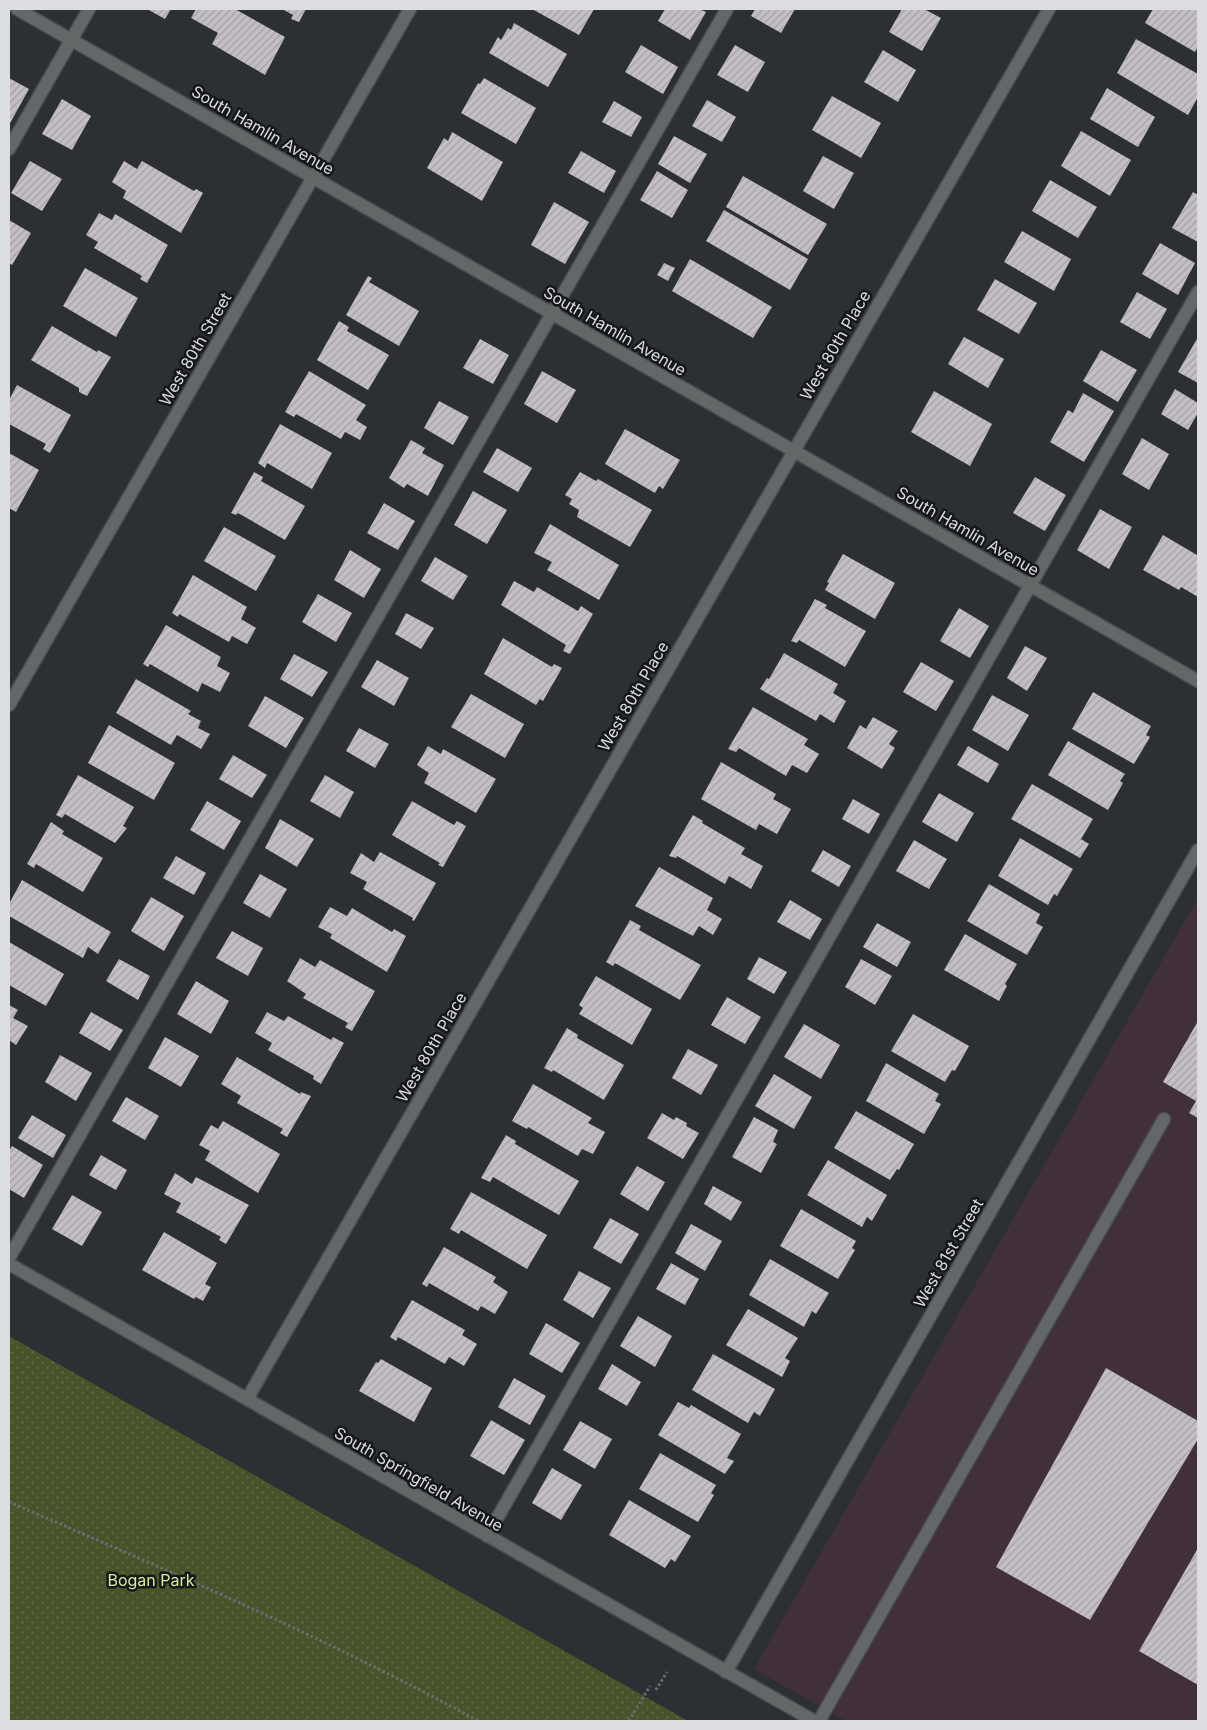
<svg xmlns="http://www.w3.org/2000/svg" width="1207" height="1730" font-family="Inter,sans-serif">
<defs>
<pattern id="park-dots" width="8" height="8" patternUnits="userSpaceOnUse" patternTransform="scale(1.25)"><rect width="8" height="8" fill="#49532a"/><path d="M2 2h.1M6 6h.1" fill="none" stroke="#636b49" stroke-width="1.8" stroke-linecap="round"/></pattern>
<pattern id="building-hatch" width="6" height="6" patternUnits="userSpaceOnUse" patternTransform="scale(1.25)"><rect width="6" height="6" fill="#c4bfc4"/><path d="M-1 1l2-2M0 6l6-6M5 7l2-2" fill="none" stroke="#a4a0a4"/></pattern>
</defs>
<rect width="100%" height="100%" fill="#2c2f33"/>
<!-- education -->
<polygon fill="#41303c" points="1198,898 1198,1721 846,1721 754,1669"/>
<!-- park -->
<polygon fill="url(#park-dots)" points="9,1336 688,1721 9,1721"/>
<!-- building -->
<g fill="url(#building-hatch)">
<polygon points="147,9 171,9 165,19"/>
<polygon points="196,9 235,9 285,37 265,75 212,44 218,33 191,18"/>
<polygon points="282,9 306,9 299,22 291,19 293,15"/>
<polygon points="532,9 594,9 579,35"/>
<polygon points="665,9 699,9 706,12 690,40 658,21"/>
<polygon points="755,9 795,9 781,33 751,16"/>
<polygon points="902,9 924,9 941,18 922,51 889,32"/>
<polygon points="1153,9 1198,10 1198,47 1195,52 1145,23"/>
<polygon points="514,23 567,54 548,87 489,53 498,37 501,40 508,28 511,30"/>
<polygon points="1136,39 1198,74 1198,97 1188,115 1117,73"/>
<polygon points="641,45 678,67 663,94 625,72"/>
<polygon points="735,45 765,62 748,92 717,75"/>
<polygon points="883,50 916,70 898,102 864,82"/>
<polygon points="9,78 29,89 9,125"/>
<polygon points="484,78 536,108 516,144 461,113 478,83 480,84"/>
<polygon points="1107,88 1155,117 1138,147 1090,119"/>
<polygon points="832,96 881,123 861,158 812,130"/>
<polygon points="62,99 91,116 72,150 42,134"/>
<polygon points="707,100 736,117 722,142 692,126"/>
<polygon points="614,101 642,117 631,137 602,122"/>
<polygon points="1081,131 1131,160 1110,196 1061,166"/>
<polygon points="452,132 503,162 482,201 427,168 444,138 448,141"/>
<polygon points="674,136 707,154 690,183 658,164"/>
<polygon points="581,151 616,171 604,193 568,173"/>
<polygon points="823,156 854,173 834,209 803,191"/>
<polygon points="30,161 62,179 42,211 11,193"/>
<polygon points="124,161 137,169 142,161 194,191 196,189 203,193 181,233 123,198 126,191 112,182"/>
<polygon points="657,171 688,190 672,218 640,200"/>
<polygon points="743,176 827,224 808,255 726,207"/>
<polygon points="1050,180 1097,207 1078,238 1032,211"/>
<polygon points="1193,192 1198,195 1198,242 1172,228"/>
<polygon points="554,202 589,222 565,264 531,245"/>
<polygon points="724,210 808,259 790,290 706,241"/>
<polygon points="99,213 112,220 115,214 168,245 147,283 140,279 142,276 94,248 98,242 86,235"/>
<polygon points="9,220 31,233 12,265 9,263"/>
<polygon points="1022,231 1071,259 1054,291 1004,262"/>
<polygon points="1160,243 1195,263 1178,295 1142,274"/>
<polygon points="690,259 772,307 753,338 672,291"/>
<polygon points="664,263 675,268 668,281 657,275"/>
<polygon points="85,268 138,298 116,337 63,306"/>
<polygon points="368,276 372,278 369,282 419,311 399,346 346,315"/>
<polygon points="995,279 1037,303 1019,334 977,310"/>
<polygon points="1137,292 1167,309 1150,339 1120,322"/>
<polygon points="339,321 349,327 347,331 389,355 368,390 317,360"/>
<polygon points="52,326 97,352 98,350 111,357 87,396 79,392 79,388 31,360"/>
<polygon points="964,337 1004,359 988,388 948,364"/>
<polygon points="1198,337 1198,383 1178,372"/>
<polygon points="480,339 509,355 493,384 463,368"/>
<polygon points="1101,350 1137,370 1118,402 1083,381"/>
<polygon points="309,371 366,405 356,420 367,427 360,440 345,432 341,439 296,414 294,417 285,412"/>
<polygon points="542,371 576,390 557,423 524,404"/>
<polygon points="17,385 71,415 50,453 43,449 46,444 9,424 9,400"/>
<polygon points="1175,389 1198,403 1198,413 1188,430 1161,414"/>
<polygon points="934,391 992,424 970,466 911,432"/>
<polygon points="1083,393 1114,411 1084,462 1050,442 1068,410 1073,413"/>
<polygon points="439,401 469,417 453,445 424,428"/>
<polygon points="280,424 332,453 312,489 267,463 265,468 258,463"/>
<polygon points="625,429 680,460 663,489 659,486 655,493 605,464"/>
<polygon points="1142,438 1169,454 1149,490 1122,474"/>
<polygon points="411,440 425,448 422,453 444,465 428,496 407,484 404,488 389,478"/>
<polygon points="497,448 532,468 518,492 483,472"/>
<polygon points="9,453 39,470 16,512 9,508"/>
<polygon points="254,472 263,477 261,481 305,506 285,540 238,513 236,515 231,513"/>
<polygon points="580,472 596,481 598,479 652,510 630,547 577,517 579,510 569,504 572,499 565,495"/>
<polygon points="1035,477 1066,495 1045,531 1013,513"/>
<polygon points="473,491 507,510 487,544 454,525"/>
<polygon points="384,503 415,521 398,550 367,533"/>
<polygon points="1100,509 1132,527 1109,569 1077,550"/>
<polygon points="550,524 619,565 599,600 547,570 552,562 534,553"/>
<polygon points="224,527 276,556 256,591 204,561"/>
<polygon points="1163,535 1197,555 1198,552 1198,597 1181,587 1179,590 1143,570"/>
<polygon points="350,550 381,569 364,598 334,580"/>
<polygon points="843,554 895,583 875,619 825,590 829,583 827,582"/>
<polygon points="435,557 468,576 453,600 421,581"/>
<polygon points="193,575 247,607 241,619 256,628 247,644 232,636 229,642 179,614 178,617 172,613"/>
<polygon points="514,581 534,592 537,587 578,611 581,606 593,614 570,654 563,651 566,645 501,605"/>
<polygon points="318,594 352,613 336,642 302,622"/>
<polygon points="815,599 827,605 825,608 866,631 845,667 799,640 797,643 791,641"/>
<polygon points="959,608 989,626 970,658 940,641"/>
<polygon points="406,613 434,628 421,649 395,634"/>
<polygon points="166,625 221,657 217,666 230,673 220,692 202,683 198,692 150,664 148,667 143,664"/>
<polygon points="503,638 552,667 554,664 562,668 543,701 540,699 536,705 484,674"/>
<polygon points="1025,646 1047,658 1027,691 1007,678"/>
<polygon points="784,653 838,684 833,693 846,701 834,723 820,714 816,721 760,689 767,678 769,679"/>
<polygon points="294,654 328,672 312,697 280,679"/>
<polygon points="377,660 409,678 394,706 361,687"/>
<polygon points="921,662 954,681 936,711 903,692"/>
<polygon points="136,679 191,711 188,714 201,721 198,728 210,734 201,749 177,735 171,745 116,713"/>
<polygon points="1093,692 1151,726 1146,735 1150,737 1134,764 1072,729"/>
<polygon points="471,694 524,724 505,758 451,727"/>
<polygon points="992,695 1029,715 1008,751 972,730"/>
<polygon points="265,696 304,718 286,748 248,726"/>
<polygon points="753,707 808,739 804,745 819,754 807,773 792,765 786,776 739,748 736,752 728,749"/>
<polygon points="873,717 898,731 889,744 895,748 882,769 847,748 860,725 866,729"/>
<polygon points="109,725 175,763 154,800 88,763"/>
<polygon points="359,728 389,744 375,768 346,751"/>
<polygon points="1068,741 1125,774 1120,781 1123,783 1108,810 1048,775"/>
<polygon points="428,746 441,754 443,749 496,779 476,813 424,783 429,773 417,765"/>
<polygon points="968,746 999,764 988,783 957,765"/>
<polygon points="233,755 267,775 252,798 219,779"/>
<polygon points="721,762 776,794 773,799 791,809 777,834 759,824 756,830 701,799"/>
<polygon points="78,775 134,807 123,826 127,828 115,843 65,814 62,818 56,815"/>
<polygon points="325,775 354,792 340,818 310,801"/>
<polygon points="1032,784 1093,819 1081,839 1089,844 1080,858 1011,819"/>
<polygon points="939,793 974,813 957,842 922,822"/>
<polygon points="853,799 880,814 869,834 842,819"/>
<polygon points="207,801 241,821 224,850 190,830"/>
<polygon points="412,801 454,825 457,821 466,826 443,867 438,865 440,863 392,835"/>
<polygon points="693,815 703,821 702,823 745,848 741,854 763,866 751,889 729,876 725,884 677,856 676,858 669,856"/>
<polygon points="280,819 314,839 297,867 265,848"/>
<polygon points="51,822 64,831 62,834 103,858 83,892 36,864 34,868 27,864"/>
<polygon points="1020,838 1073,869 1057,896 1054,894 1048,905 998,876"/>
<polygon points="914,840 947,859 929,889 896,871"/>
<polygon points="823,850 851,866 839,887 811,871"/>
<polygon points="380,852 436,883 414,921 412,920 413,918 363,889 367,882 350,873 361,853 374,862"/>
<polygon points="176,856 206,873 194,895 163,878"/>
<polygon points="659,867 713,898 707,910 722,919 713,935 699,926 693,936 635,906"/>
<polygon points="260,874 287,889 270,918 243,903"/>
<polygon points="22,880 111,932 98,954 88,947 83,958 9,916 9,904"/>
<polygon points="989,884 1040,914 1036,923 1043,927 1027,955 967,921"/>
<polygon points="151,897 184,916 164,951 131,931"/>
<polygon points="790,900 822,919 810,940 777,922"/>
<polygon points="330,907 347,916 352,908 392,932 394,929 406,936 387,972 330,938 332,934 318,927"/>
<polygon points="630,920 641,926 639,930 701,965 680,1000 615,963 613,966 606,962"/>
<polygon points="877,923 911,942 897,967 863,947"/>
<polygon points="232,931 263,948 248,976 216,958"/>
<polygon points="965,934 1017,964 1005,984 1007,986 999,1001 944,970"/>
<polygon points="9,942 64,974 46,1006 9,985"/>
<polygon points="759,957 787,972 774,994 747,979"/>
<polygon points="300,958 315,967 320,960 375,991 352,1031 345,1027 348,1023 303,998 306,994 287,981"/>
<polygon points="119,959 150,976 138,1000 106,981"/>
<polygon points="861,959 892,976 875,1005 845,987"/>
<polygon points="596,976 652,1009 632,1045 579,1014 583,1008 579,1005"/>
<polygon points="196,981 229,1001 211,1034 177,1014"/>
<polygon points="727,997 761,1017 745,1044 711,1025"/>
<polygon points="9,1005 18,1010 13,1018 28,1026 16,1045 9,1040"/>
<polygon points="91,1012 123,1030 110,1051 79,1033"/>
<polygon points="267,1012 284,1021 288,1016 331,1040 333,1037 344,1043 321,1084 313,1079 314,1076 268,1050 272,1043 255,1033"/>
<polygon points="913,1014 969,1046 955,1071 952,1070 945,1082 891,1051"/>
<polygon points="1198,1021 1198,1118 1189,1113 1196,1101 1163,1082"/>
<polygon points="804,1024 840,1045 821,1079 784,1057"/>
<polygon points="567,1028 578,1035 577,1038 624,1065 604,1100 553,1070 552,1072 544,1068"/>
<polygon points="165,1037 199,1056 181,1087 148,1068"/>
<polygon points="688,1049 718,1065 701,1095 672,1078"/>
<polygon points="60,1055 92,1073 76,1101 45,1082"/>
<polygon points="237,1057 300,1094 301,1092 311,1096 287,1137 280,1133 283,1129 237,1103 241,1096 221,1084"/>
<polygon points="886,1063 939,1094 935,1101 941,1104 924,1134 866,1101"/>
<polygon points="774,1074 812,1097 794,1129 755,1106"/>
<polygon points="533,1084 592,1118 588,1123 605,1132 593,1154 582,1149 578,1156 528,1127 527,1129 512,1121"/>
<polygon points="126,1097 159,1116 145,1140 112,1121"/>
<polygon points="856,1111 914,1144 899,1170 897,1169 890,1180 834,1148"/>
<polygon points="662,1113 674,1120 676,1117 687,1123 686,1126 699,1133 683,1159 647,1138"/>
<polygon points="32,1115 66,1135 53,1158 18,1138"/>
<polygon points="754,1117 778,1130 773,1142 777,1144 761,1173 732,1157"/>
<polygon points="223,1121 280,1154 258,1193 205,1160 210,1151 199,1145 211,1125 218,1129"/>
<polygon points="506,1135 516,1141 515,1144 579,1181 559,1215 493,1177 490,1182 481,1178"/>
<polygon points="12,1146 43,1165 24,1198 9,1189 9,1151"/>
<polygon points="101,1155 127,1170 116,1190 89,1175"/>
<polygon points="828,1160 887,1195 872,1221 867,1217 862,1227 807,1195"/>
<polygon points="637,1166 665,1182 648,1211 620,1194"/>
<polygon points="175,1173 192,1184 196,1177 249,1205 226,1244 219,1240 221,1237 176,1212 181,1203 164,1194"/>
<polygon points="713,1186 742,1202 731,1221 704,1204"/>
<polygon points="471,1192 547,1235 527,1269 461,1230 459,1234 450,1229"/>
<polygon points="72,1195 102,1212 82,1246 52,1229"/>
<polygon points="801,1209 856,1241 852,1248 855,1250 838,1279 780,1246"/>
<polygon points="610,1218 639,1234 621,1264 593,1248"/>
<polygon points="691,1224 722,1241 705,1271 675,1253"/>
<polygon points="164,1232 217,1263 205,1284 211,1287 203,1301 196,1297 194,1299 142,1270"/>
<polygon points="444,1247 496,1277 493,1282 508,1292 495,1314 481,1306 478,1311 429,1283 427,1287 422,1284"/>
<polygon points="770,1259 829,1293 816,1314 812,1311 804,1327 749,1295"/>
<polygon points="671,1263 699,1279 685,1305 656,1289"/>
<polygon points="579,1271 611,1288 593,1318 563,1300"/>
<polygon points="412,1300 465,1330 462,1335 477,1344 464,1366 449,1357 445,1364 398,1337 396,1341 390,1337"/>
<polygon points="748,1309 798,1338 785,1358 790,1361 782,1377 726,1345"/>
<polygon points="638,1316 672,1336 655,1367 620,1346"/>
<polygon points="546,1323 580,1343 562,1373 529,1354"/>
<polygon points="713,1354 775,1389 760,1416 754,1412 748,1423 692,1390"/>
<polygon points="381,1359 432,1388 414,1422 359,1391 376,1362 378,1363"/>
<polygon points="612,1364 641,1382 627,1406 598,1389"/>
<polygon points="1106,1368 1198,1421 1198,1439 1090,1620 996,1567"/>
<polygon points="514,1378 546,1396 530,1425 498,1407"/>
<polygon points="678,1402 689,1408 691,1405 741,1434 727,1458 734,1461 725,1474 658,1435"/>
<polygon points="491,1420 525,1440 504,1475 470,1456"/>
<polygon points="580,1421 612,1439 595,1469 563,1450"/>
<polygon points="660,1453 716,1485 711,1493 714,1495 698,1522 639,1489"/>
<polygon points="552,1468 582,1485 561,1520 532,1503"/>
<polygon points="629,1500 691,1536 675,1562 671,1559 665,1568 609,1535"/>
<polygon points="1198,1548 1198,1685 1139,1651"/>
</g>
<g fill="none" stroke-linecap="round" stroke-linejoin="round">
<defs>
<g id="lane">
<polyline points="9,149 89,9"/>
<polyline points="9,1258 727,9"/>
<polyline points="487,1536 1198,292"/>
<polyline points="819,1721 1164,1119"/>
</g>
<g id="street">
<polyline points="17,9 1198,681"/>
<polyline points="9,705 410,9"/>
<polyline points="9,1264 814,1721"/>
<polyline points="247,1399 1049,9"/>
<polyline points="726,1672 1198,850"/>
</g>
</defs>
<!-- lane casing -->
<use href="#lane" stroke="#484b4f" stroke-width="15"/>
<!-- street casing -->
<use href="#street" stroke="#484b4f" stroke-width="15"/>
<!-- path -->
<g stroke="#6a6c70" stroke-width="3" stroke-dasharray="2.5 2.5" stroke-linecap="butt">
<path d="M9,1502C167,1570 327,1638 478,1721"/>
<polyline points="656,1690 667,1672"/>
<polyline points="629,1721 650,1686"/>
</g>
<!-- lane -->
<use href="#lane" stroke="#646768" stroke-width="12"/>
<!-- street -->
<use href="#street" stroke="#646768" stroke-width="12"/>
</g>
<g text-anchor="middle" dominant-baseline="central" stroke-width="5" stroke-linejoin="round" paint-order="stroke">
<!-- street labels -->
<g font-size="16" fill="#dcdde0" stroke="#161719">
<text transform="translate(263 130) rotate(30)">South Hamlin Avenue</text>
<text transform="translate(615 331) rotate(30)">South Hamlin Avenue</text>
<text transform="translate(835 345) rotate(-60)">West 80th Place</text>
<text transform="translate(195 349) rotate(-60)">West 80th Street</text>
<text transform="translate(968 531) rotate(30)">South Hamlin Avenue</text>
<text transform="translate(633 696) rotate(-60)">West 80th Place</text>
<text transform="translate(431 1047) rotate(-60)">West 80th Place</text>
<text transform="translate(948 1253) rotate(-60)">West 81st Street</text>
<text transform="translate(419 1479) rotate(30)">South Springfield Avenue</text>
</g>
<!-- park labels -->
<g font-size="16" fill="#d6eb9c" stroke="#161719">
<text x="151" y="1580">Bogan Park</text>
</g>
</g>
<!-- border -->
<rect width="1207" height="1730" fill="none" stroke="#dcdde0" stroke-width="20"/>
</svg>
